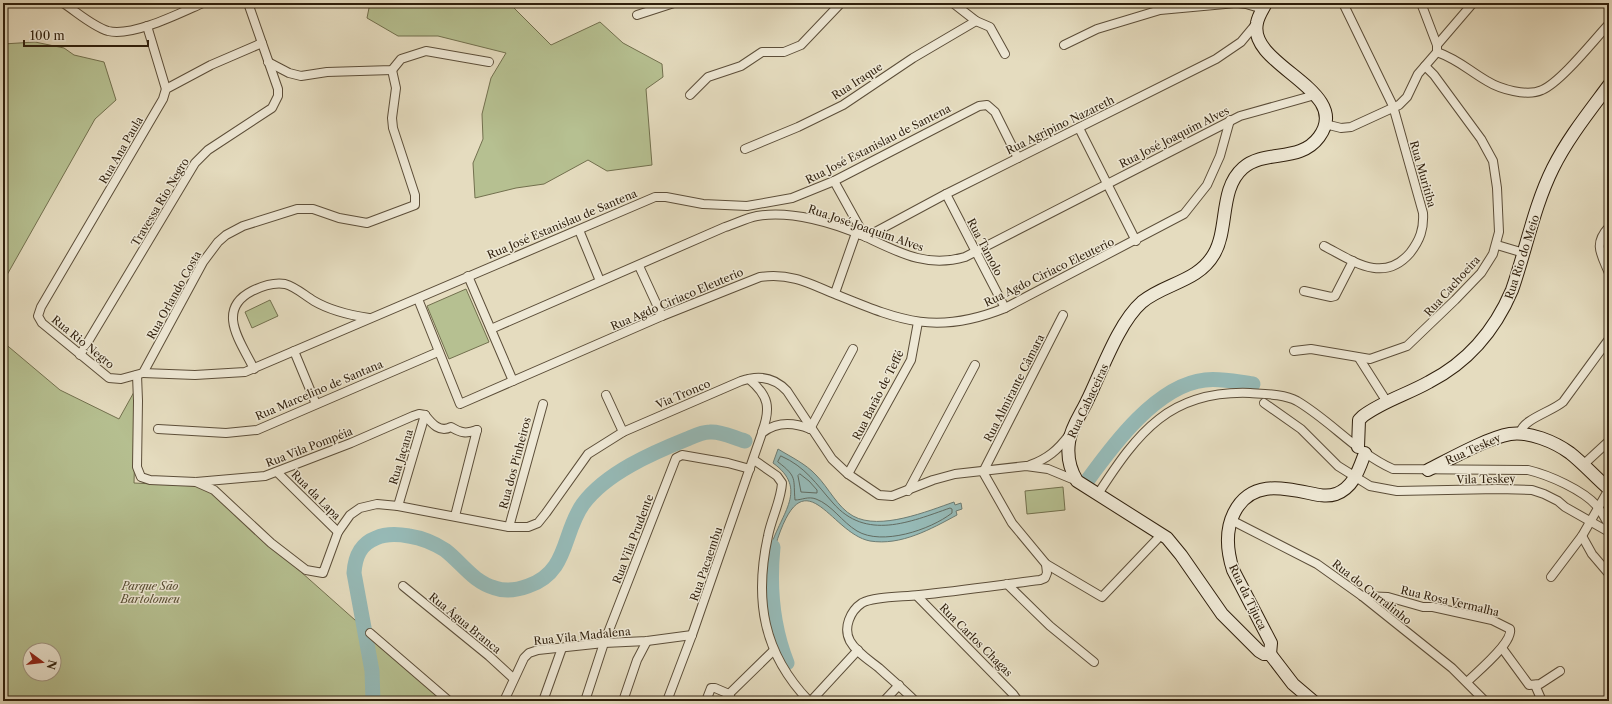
<svg xmlns="http://www.w3.org/2000/svg" width="1612" height="704" font-family="'Libre Caslon Text',serif">
<rect width="100%" height="100%" fill="#e5dcbf"/>
<filter id="stains"><feTurbulence type="fractalNoise" baseFrequency=".005" numOctaves="4"/><feColorMatrix values="0 0 0 0 .2 0 0 0 0 .09 0 0 0 0 .02 0 0 0 .5 -.17"/></filter>
<radialGradient id="worn" r=".72"><stop offset=".6" stop-color="#630" stop-opacity="0"/><stop offset="1" stop-color="#630" stop-opacity=".3"/></radialGradient>
<!-- green -->
<g fill="#b6c091" stroke="#72704e" fill-rule="evenodd">
<polygon points="370,3 506,3 510,4 551,45 600,22 623,43 662,64 663,77 646,89 652,165 607,171 588,160 544,184 516,188 475,198 473,163 483,139 482,114 491,78 506,53 438,36 398,36 367,18"/>
<polygon points="35,42 64,48 74,55 104,62 116,100 95,119 3,282 3,44"/>
<polygon points="466,289 489,342 449,359 427,306"/>
<polygon points="270,300 278,316 252,328 245,312"/>
<path d="M3,342L60,390L119,419L134,392L136,406L134,483L196,486L210,491L446,701H3ZM30,650H54V674H30Z"/>
<polygon points="1063,487 1065,510 1027,514 1025,491"/>
</g>
<!-- water -->
<path fill="#96bab7" stroke="#6d7c73" d="M778,449C791,457 806,464 816,475C829,488 837,507 853,516C880,531 928,511 954,502L955,505L961,503L962,509L956,511L957,515C931,529 901,546 870,541C829,533 804,451 775,547L771,546C781,513 809,489 773,463Z"/>
<g fill="none" stroke-linecap="round" stroke-linejoin="round">
<!-- shore -->
<g stroke="#626c62" stroke-width="1">
<path d="M781,456C806,467 816,484 833,503C866,541 910,522 950,508L952,509V513C930,530 882,546 857,531C842,522 832,505 816,499C808,496 802,500 795,500C793,479 798,477 778,462Z"/>
<polygon points="800,474 809,481 817,490 817,493 801,492 798,476"/>
</g>
<!-- river -->
<g stroke="#96bab7" stroke-width="15">
<path d="M1087,481C1113,445 1157,385 1205,380C1221,378 1237,382 1253,384"/>
<path d="M773,547C769,587 772,625 787,663"/>
<path d="M373,701L372,671L354,573C355,557 360,544 376,538C387,533 398,534 409,536C422,538 434,543 445,550C462,563 473,582 495,588C506,592 517,590 528,586C569,572 562,533 583,504C606,473 652,453 687,439C694,436 702,432 710,432C721,431 734,438 745,441"/>
</g>
<defs>
<g id="street">
<path d="M63,3C77,12 92,26 108,31C133,37 180,13 203,3"/>
<polyline points="953,3 976,21 990,27 1005,54"/>
<polyline points="637,15 674,3"/>
<polyline points="147,26 166,89"/>
<polyline points="262,43 211,65 166,89 163,99 41,307 38,316 42,323 109,378 121,379 143,373 203,262 218,242 226,235 243,226 297,209 313,209 339,218 367,223 415,205 415,195 393,128 392,118 396,88 392,70"/>
<polyline points="1064,45 1097,29 1160,10 1236,3 1246,4 1263,9"/>
<polyline points="1437,45 1473,3"/>
<path d="M1437,52C1459,60 1468,70 1487,81C1500,89 1527,97 1542,90C1561,82 1594,40 1609,24"/>
<polyline points="268,62 289,73 301,76 327,72 392,70 401,59 426,51 489,62"/>
<polyline points="690,95 708,77 741,66 762,52 784,52 801,45 841,3"/>
<polyline points="1325,124 1341,128 1351,127 1399,105 1407,97 1418,74 1437,52 1437,45 1421,3"/>
<polyline points="1079,128 1136,241"/>
<polyline points="745,149 798,127 843,105 913,58 976,21"/>
<polyline points="834,181 860,228 861,235"/>
<polyline points="946,194 1005,308"/>
<path d="M1609,227C1593,244 1601,254 1609,273"/>
<polyline points="579,230 600,281"/>
<polyline points="866,237 946,194 1216,59 1241,42 1256,24"/>
<polyline points="1497,245 1524,253"/>
<path d="M1324,246C1353,261 1383,284 1410,253C1420,240 1424,229 1423,213L1393,106L1343,3"/>
<polyline points="639,266 662,316"/>
<polyline points="468,276 513,381"/>
<polyline points="1304,291 1331,297 1335,296 1353,261"/>
<polyline points="835,293 856,233"/>
<path d="M418,299L460,404L662,316L760,277C787,273 805,281 830,292C897,319 933,337 1005,308L1184,214L1207,185L1220,156L1230,120"/>
<polyline points="1063,315 983,472 1012,523 1046,564 1102,597 1162,534"/>
<path d="M491,329L725,227C735,224 746,218 757,216C791,210 835,223 866,237C900,253 927,268 965,257L1240,116L1315,95"/>
<polyline points="294,351 316,404"/>
<polyline points="1294,351 1311,349 1370,359 1407,346 1455,300 1481,273 1493,254 1499,232 1497,188 1493,161 1481,139 1434,75 1425,66"/>
<polyline points="80,355 195,163 208,150 272,108 278,96 278,89 248,3"/>
<polyline points="1359,358 1387,402"/>
<path d="M254,369C241,342 215,310 252,291C262,286 273,282 285,284C296,287 304,295 314,301C331,311 349,315 369,318"/>
<polyline points="143,373 195,375 245,372 655,197 666,197 703,204 747,206 792,198 834,181 979,106 987,105 995,112 1018,158"/>
<polyline points="137,375 138,401 137,467 141,477 150,480 196,482 265,476 351,443 413,416 419,414 425,415"/>
<path d="M749,379C769,396 771,408 762,432"/>
<polyline points="606,395 623,432"/>
<polyline points="1264,403 1301,429 1338,466 1370,486 1397,491 1498,489 1532,490 1544,494 1558,501 1565,507 1609,532"/>
<path d="M425,415C432,424 440,433 451,427C461,433 466,434 477,430"/>
<polyline points="158,429 226,433 257,430 438,352"/>
<polyline points="810,429 853,349"/>
<path d="M1520,433C1523,419 1551,412 1563,402L1609,339"/>
<path d="M754,460L777,476L782,483C781,501 771,519 768,536C754,600 763,653 809,701"/>
<path d="M1030,465C1047,459 1058,450 1069,435"/>
<polyline points="1583,465 1609,441"/>
<polyline points="278,473 338,532"/>
<polyline points="848,474 911,360 918,322"/>
<path d="M196,482L214,490L271,543L306,570L323,573L338,532L350,515L360,508L377,504L398,506L509,527H528L538,523L546,513L588,454L623,432L741,381C758,375 774,377 787,391L832,459L848,474L879,495L892,496L933,480L955,474L1026,466L1048,469L1077,481"/>
<polyline points="908,491 975,365"/>
<path d="M1098,494C1138,432 1170,390 1250,393C1264,394 1284,394 1297,401C1331,421 1357,453 1393,469L1528,470C1549,475 1583,490 1597,506C1602,512 1605,519 1609,525"/>
<polyline points="398,506 425,415"/>
<polyline points="455,516 477,430"/>
<polyline points="1231,520 1317,564 1362,596 1452,668 1485,701"/>
<polyline points="509,527 543,404"/>
<polyline points="1582,536 1592,554 1609,574"/>
<polyline points="1551,577 1582,536 1609,489"/>
<polyline points="1007,584 1050,626 1094,662"/>
<polyline points="403,586 489,656 513,678"/>
<polyline points="917,596 1013,694 1018,701"/>
<path d="M1362,596L1388,597L1423,607H1433L1492,620L1510,629C1513,643 1477,672 1467,682"/>
<polyline points="370,633 449,701"/>
<polyline points="1502,648 1529,685 1540,684 1560,671"/>
<polyline points="1535,685 1542,701"/>
<polyline points="729,694 773,651"/>
<polyline points="504,701 524,658 529,653 538,650 604,643 647,641 692,635"/>
<polyline points="543,701 562,648"/>
<polyline points="585,701 604,643 676,458 682,455 728,463 750,469"/>
<polyline points="623,701 637,660 647,641"/>
<path d="M667,701L692,635L762,433C777,421 793,422 810,429"/>
<polyline points="706,701 711,688 715,688 729,694 732,701"/>
<polyline points="811,701 858,650"/>
<polyline points="884,701 899,685"/>
<path d="M915,701C903,689 891,679 879,668C869,660 856,652 850,641C843,628 850,611 862,603C874,596 904,597 919,595C959,591 1000,585 1040,580L1045,578L1047,573L1046,564"/>
</g>
<g id="secondary">
<path d="M1266,3C1263,9 1258,16 1257,23C1247,66 1354,90 1319,137C1300,163 1265,149 1243,168C1219,189 1229,228 1214,254C1198,282 1165,283 1142,302C1118,323 1101,373 1087,401C1081,414 1071,427 1069,442C1067,456 1069,468 1077,481L1167,538L1181,555L1222,614L1259,651L1264,654H1270"/>
<path d="M1358,447L1359,420L1363,416C1383,401 1408,394 1429,382C1468,362 1495,330 1512,290C1526,250 1534,206 1553,168C1568,138 1589,112 1609,85"/>
<path d="M1428,470C1450,459 1487,438 1510,434C1529,431 1555,442 1570,453C1584,464 1596,478 1609,489"/>
<path d="M1270,654L1271,643L1233,570C1227,551 1225,531 1234,513C1250,481 1280,487 1309,493C1318,495 1327,497 1336,494C1354,487 1359,469 1365,453"/>
<polyline points="1270,654 1293,684 1313,701"/>
</g>
</defs>
<!-- street casing -->
<use href="#street" stroke="#5c4e39" stroke-width="10"/>
<!-- secondary casing -->
<use href="#secondary" stroke="#2f1f0c" stroke-width="14"/>
<!-- street -->
<use href="#street" stroke="#eee8d5" stroke-width="8"/>
<!-- secondary -->
<use href="#secondary" stroke="#eee8d5" stroke-width="12"/>
</g>
<g text-anchor="middle" dominant-baseline="central" stroke-width="3" stroke-linejoin="round" paint-order="stroke">
<!-- street labels -->
<g font-size="11" fill="#2f1f0c" stroke="#eee8d5">
<text transform="translate(857 81) rotate(-33)">Rua Iraque</text>
<text transform="translate(1060 125) rotate(-26)">Rua Agripino Nazareth</text>
<text transform="translate(1174 137) rotate(-27)">Rua José Joaquim Alves</text>
<text transform="translate(878 144) rotate(-27)">Rua José Estanislau de Santena</text>
<text transform="translate(121 150) rotate(-60)">Rua Ana Paula</text>
<text transform="translate(1423 174) rotate(74)">Rua Muritiba</text>
<text transform="translate(160 202) rotate(-59)">Travessa Rio Negro</text>
<text transform="translate(562 224) rotate(-23)">Rua José Estanislau de Santena</text>
<text transform="translate(866 228) rotate(19)">Rua José Joaquim Alves</text>
<text transform="translate(985 247) rotate(62)">Rua Tamolo</text>
<text transform="translate(1522 257) rotate(-72)">Rua Rio do Meio</text>
<text transform="translate(1049 272) rotate(-26)">Rua Agdo Ciriaco Eleuterio</text>
<text transform="translate(1452 286) rotate(-48)">Rua Cachoeira</text>
<text transform="translate(174 295) rotate(-61)">Rua Orlando Costa</text>
<text transform="translate(677 299) rotate(-23)">Rua Agdo Ciriaco Eleuterio</text>
<text transform="translate(83 342) rotate(39)">Rua Rio Negro</text>
<text transform="translate(1014 388) rotate(-63)">Rua Almirante Câmara</text>
<text transform="translate(319 390) rotate(-23)">Rua Marcelino de Santana</text>
<text transform="translate(683 394) rotate(-23)">Via Tronco</text>
<text transform="translate(878 395) rotate(-63)">Rua Barão de Teffé</text>
<text transform="translate(1088 401) rotate(-65)">Rua Cabaceiras</text>
<text transform="translate(309 447) rotate(-21)">Rua Vila Pompéia</text>
<text transform="translate(1473 449) rotate(-24)">Rua Teskey</text>
<text transform="translate(401 457) rotate(-73)">Rua Jaçana</text>
<text transform="translate(515 463) rotate(-75)">Rua dos Pinheiros</text>
<text transform="translate(1486 479) rotate(-1)">Vila Teskey</text>
<text transform="translate(316 495) rotate(45)">Rua da Lapa</text>
<text transform="translate(633 539) rotate(-69)">Rua Vila Prudente</text>
<text transform="translate(706 564) rotate(-71)">Rua Pacaembu</text>
<text transform="translate(1372 592) rotate(38)">Rua do Curralinho</text>
<text transform="translate(1248 597) rotate(64)">Rua da Tijuca</text>
<text transform="translate(1450 601) rotate(13)">Rua Rosa Vermalha</text>
<text transform="translate(465 623) rotate(39)">Rua Água Branca</text>
<text transform="translate(582 636) rotate(-6)">Rua Vila Madalena</text>
<text transform="translate(976 640) rotate(45)">Rua Carlos Chagas</text>
</g>
<!-- park labels -->
<g font-size="11" font-style="italic" fill="#584f34" stroke="#eee8d5">
<text x="150" y="586">Parque São<tspan x="150" dy="13">Bartolomeu</tspan></text>
</g>
</g>
<!-- margin -->
<rect width="1612" height="704" fill="none" stroke="#e5dcbf" stroke-width="16"/>
<rect x="4" y="4" width="1604" height="696" fill="none" stroke="#2f1f0c" stroke-width="2"/>
<rect x="8" y="8" width="1596" height="688" fill="none" stroke="#2f1f0c"/>
<!-- north arrow -->
<g transform="translate(42 662) rotate(105)"><circle r="19" fill="#eee8d5" stroke="#a29885"/>
<path d="M0-3L7 15L0 10L-7 15Z" fill="#8f2418"/>
<text y="-6" font-size="11" font-weight="bold" text-anchor="middle" fill="#2f1f0c">N</text>
</g>
<!-- scale -->
<path d="M24 40v6h124v-6" fill="none" stroke="#2f1f0c" stroke-width="2"/>
<text x="30" y="40" font-size="12" fill="#2f1f0c" stroke="#eee8d5" stroke-width="3" paint-order="stroke">100 m</text>
<rect width="100%" height="100%" filter="url(#stains)"/>
<rect width="100%" height="100%" fill="url(#worn)"/>
</svg>
